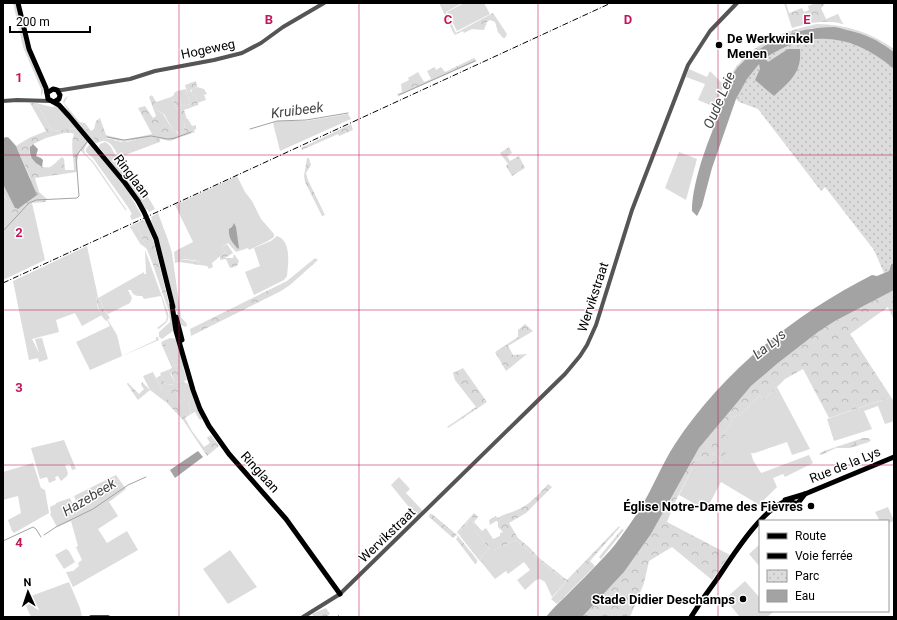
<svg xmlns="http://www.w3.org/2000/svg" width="897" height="620" font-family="Roboto,sans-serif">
<defs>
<pattern id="forest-crowns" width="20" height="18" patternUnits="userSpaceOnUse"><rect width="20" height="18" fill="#dcdcdc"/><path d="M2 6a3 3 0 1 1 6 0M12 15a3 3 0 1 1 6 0" fill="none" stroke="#bbb"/></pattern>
<pattern id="wetland-marsh" width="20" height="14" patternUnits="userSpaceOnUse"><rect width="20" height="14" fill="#dcdcdc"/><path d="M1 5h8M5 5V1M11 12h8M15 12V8" fill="none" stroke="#bbb"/></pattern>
<pattern id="park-dots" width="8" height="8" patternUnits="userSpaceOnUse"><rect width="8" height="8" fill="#dcdcdc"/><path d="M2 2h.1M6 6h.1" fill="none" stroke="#bbb" stroke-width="1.8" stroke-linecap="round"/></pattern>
</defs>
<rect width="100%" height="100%" fill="#fff"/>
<!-- grass -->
<g fill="#dcdcdc">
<polygon points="13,3 16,3 26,46 45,88 41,96 41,89 23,47"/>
<polygon points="439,3 462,3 446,12 456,33 454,34"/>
<polygon points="464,3 484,3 490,14 457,31 447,12"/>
<path d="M817,24C846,24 871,33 894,49V52L882,43L835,27L818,28Z"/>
<polygon points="689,69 707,77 710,71 724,85 715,107 698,100 705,84 686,77"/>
<polygon points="197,87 204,89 207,94 204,95 206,100 197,103 196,96 193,95 191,93 192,89"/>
<polygon points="186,89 191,104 182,106 177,91"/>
<path d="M68,96L64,103L77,119L99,141C113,135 114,143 126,142C135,141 148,133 157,138V143L120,157C115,152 112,141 104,141C100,141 99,143 95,143L69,112L63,102L65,98Z"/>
<polygon points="171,97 177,109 180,107 182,109 181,112 185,126 182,133 184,136 180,137 177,131 174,132 164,114 157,110 153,103"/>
<polygon points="36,103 52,107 57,106 77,128 52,131"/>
<polygon points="348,114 351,119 280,151 273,123 277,121 306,121"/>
<polygon points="83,135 88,142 84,149 85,154 93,161 126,209 126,211 92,162 80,150 83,146 82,138"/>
<path d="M105,142C111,144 113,152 116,156C131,175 144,188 155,209L149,212L147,209L146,210L131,187L99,147L100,144Z"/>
<polygon points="89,145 90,145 126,188 142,216 132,220 130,216 132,214 128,207 93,158 86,152 86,149"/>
<polygon points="679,152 697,159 686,200 665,188"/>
<path d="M237,176L245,192L252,201L261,219L274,234V237L268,241L249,250L248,248L236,252L228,243L222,247L225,252L212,263L213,267L209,269C205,259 189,260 179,259V249L193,242L175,205Z"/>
<polygon points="3,193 15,217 32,203 45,260 3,280"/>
<polygon points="158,213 168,240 172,253 181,317 187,324 186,327 180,325 159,242 151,220 152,219 151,217"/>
<polygon points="137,225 147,249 142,245 141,245 130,227"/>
<path d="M277,236C292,241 288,264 287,276L284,280L254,295L245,272L260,266L254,248L271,241Z"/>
<polygon points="87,246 98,297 96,298 98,309 102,315 82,326 75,313 56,320 59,332 32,339 39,353 35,339 42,338 48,359 39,362 38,358 29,360 13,281"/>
<path d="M145,250L168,313C170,322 165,323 159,329L157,328L166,321L167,317L161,296L144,299L142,296C137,296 133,296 131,290H128L132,298L130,303L108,314L102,306L100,297L144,272V274H146Z"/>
<polygon points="169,312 171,312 174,330 162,339 159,337 159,332 170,322"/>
<polygon points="107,320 108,320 117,335 122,356 156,340 156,337 158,337 159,340 90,370 76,342 110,326"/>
<polygon points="170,338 177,339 184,368 184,370 182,364 175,366 164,342 161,342"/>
<polygon points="168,370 175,382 184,380 185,383 187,383 189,386 202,418 201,420 199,419 195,412 191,414 188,402 181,403 176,393 177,392 174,384 166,385 160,373"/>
<polygon points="153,372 162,390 162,392 167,396 167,403 150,390 143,376"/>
<path d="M777,387L810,449L792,455L787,442L755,453H751L753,460L761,473L809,455L813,463L785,477L783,474L773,478L777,487L762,502L766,509L721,482L706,510L679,495L696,461L699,458C706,459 710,459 714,453L719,457L721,463L724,433L732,422L731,418L741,414L760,395L764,400Z"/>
<polygon points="891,397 894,402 894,421 885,424 878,406 864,411 872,429 834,441 827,419"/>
<polygon points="64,440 76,469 72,470 70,464 65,465 68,473 67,476 61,481 58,476 55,477 56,480 49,483 47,477 40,479 31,448"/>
<polygon points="33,463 41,488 45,490 49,513 14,533 12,531 8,520 21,513 18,496 3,500 3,472"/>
<polygon points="116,475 126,489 109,502 118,516 98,529 107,543 127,531 138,550 73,587 66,572 73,571 79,566 78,563 82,560 76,547 78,546 71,521 57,527 50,514 51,513 50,507 56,504 56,503 70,498 73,505 78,506 74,496"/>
<polygon points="399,477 410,489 406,493 423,511 417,517 391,485"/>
<polygon points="888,507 894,521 888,523 888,521 880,521 875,512"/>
<polygon points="473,516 475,519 472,522 475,525 475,531 489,548 479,560 460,536 461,535 459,532"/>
<polygon points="515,540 566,582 552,597 545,582 540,579 536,580 525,590 517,580 530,570 524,562 508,574 506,571 495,579 482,563 490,552 494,550"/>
<polygon points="759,545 760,546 760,567 749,554"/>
<polygon points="66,549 69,551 75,562 64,569 55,555"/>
<polygon points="230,550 257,587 228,604 203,569"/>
<polygon points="745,581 760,598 760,611 771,611 773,612 767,617 740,617 725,599"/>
<polygon points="69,582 80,608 82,617 31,617 23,599"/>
</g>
<!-- forest -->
<g fill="url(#forest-crowns)" fill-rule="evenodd">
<path d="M784,3H786L789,13L802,8L804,12L809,10L808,6L816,3H823L824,5L821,8L826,19L838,14L843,24C825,19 809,23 792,28Z"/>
<polygon points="493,13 507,34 505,38 503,38 498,32 495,22 490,20 487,22 484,30 472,29 464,33 463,31 455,35 454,34"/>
<path d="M817,24L818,28H812L741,63L733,74L732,73C750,44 785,30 817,24Z"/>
<polygon points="474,58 477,61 398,96 397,94 402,92 401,84 409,80 408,78 418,72 424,82 431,79 427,71 435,67 436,70 441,67 445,72"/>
<polygon points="196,81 197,87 192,89 190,91 193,95 196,96 198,105 184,110 187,119 188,119 192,126 196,125 196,129 194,130 195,132 184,136 182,133 185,126 180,112 182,109 180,107 177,109 171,97 174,95 174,93 177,91 182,106 191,104 185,85"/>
<polygon points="152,95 156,102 154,104 157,110 163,114 174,132 176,131 180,137 170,141 160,139 160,142 157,143 157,138 151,136 124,142 108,138 97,142 94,140 94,137 79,122 85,123 91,131 94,129 96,121 100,118 106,135 124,140 152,134 138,108 145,106 153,118 156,116 149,97"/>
<path d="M30,103H36L52,131L77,128L83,135L82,139L86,142C77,155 77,157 77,172L35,178L39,192L47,199L45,202L32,203L15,218L3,192V184L16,209C22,208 28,201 33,198L30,177L16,146L29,138L46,131ZM64,133H71L74,134C70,145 74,157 74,170H65L64,159L62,157C58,160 54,165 50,167C43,170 31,161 30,154C29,151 30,148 31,145L46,138Z"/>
<polygon points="351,124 353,130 339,136 338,134 302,150 301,148"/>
<polygon points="509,147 512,153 507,156 510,161 519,156 525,168 512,176 506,166 508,164 500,153"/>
<polygon points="307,158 309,158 311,165 306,173 308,180 325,215 322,216 305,182 304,176"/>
<polygon points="143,220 147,223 154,243 171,312 169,312 152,262 137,225 130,227 130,226"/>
<polygon points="227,244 233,253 225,258 233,258 234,254 239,261 237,266 230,268 226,259 220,260 220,256 225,252 222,247"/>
<polygon points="179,249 179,259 204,262 207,263 207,266 179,262 175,263 174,252"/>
<polygon points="315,258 318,260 290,285 281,291 191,336 190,329 287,281"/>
<polygon points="894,290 894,320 888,307 850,334 891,397 829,418 803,369 785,379 764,400 760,395 741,414 731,418 732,422 724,433 731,442 721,463 719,457 714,453 711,457 716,461 713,464 707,459 699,458 696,461 675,502 667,522 730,555 712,580 672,547 649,561 644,583 630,617 582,617 624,572 651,534 699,448 751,386 778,363 818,332 835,321"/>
<path d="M100,297L102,306L110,318L106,321C99,315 98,306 96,298Z"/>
<polygon points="525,324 533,331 508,346 513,355 527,354 506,371 495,352 518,337 518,330"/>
<polygon points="164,341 175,366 182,364 187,380 175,382 171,373 170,374 168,370 172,368 161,343"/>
<polygon points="463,368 487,402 448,428 447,427 476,407 455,380 453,373"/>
<polygon points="161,375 166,385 185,383 186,384 184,388 176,393 181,403 185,401 188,402 191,414 185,418 192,431 204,447 210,443 207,438 211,435 219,446 207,456 183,420 167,403 167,396 162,393 162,390 156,378"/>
<polygon points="142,382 150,390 138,400 127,384 128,383 139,394 144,389 141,385"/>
<path d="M548,484L552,487L526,513L509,523L518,538L530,548L538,557L567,580L619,526L620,527L590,561L595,566L557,604L551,599L566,582L515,540L494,550L482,563L479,560L489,548L475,531V525L472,522L475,519L472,517L459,532L461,535L460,536L457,532L474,513L478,517L474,522L482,531L486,528L493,539L500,536V533L503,532L498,527V522L496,521L490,525L489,520L496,516L497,518C505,514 513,512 521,508C531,503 540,493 548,484Z"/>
<polygon points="430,514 432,514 457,535 453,538 429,517"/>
<polygon points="622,529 624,530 601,559 599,557"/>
<polygon points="458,536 477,560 477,563 475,564 456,539"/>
<polygon points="326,608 330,614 326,617 314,617 312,614"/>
</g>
<!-- wetland -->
<polygon fill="url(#wetland-marsh)" points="863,438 868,438 871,440 869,442 850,448 836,448 821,455 819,454 824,451"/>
<!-- park -->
<path fill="url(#park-dots)" d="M834,38C858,44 875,53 894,69V263L890,264L889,271L884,273L874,250L825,187L821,191L758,109L739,102L736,99C741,89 746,79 753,70C772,46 805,39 834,38Z"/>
<!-- water -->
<g fill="#a3a3a3">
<path d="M835,27C860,33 873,36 894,52V69C853,34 811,28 765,58L768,62L788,49H800C802,73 790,81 774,96L755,80L760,69L759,64L747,79L736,99L712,168L702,206L697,216L692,211C692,188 703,154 712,132C717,118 722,105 727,91C729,86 731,79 733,74C737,67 743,61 750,56C775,36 803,27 835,27Z"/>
<polygon points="7,137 9,138 16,146 37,195 18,209 15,208 3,184 3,138"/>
<path d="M33,144L38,149L36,156L41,158L43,160L42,167C33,162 29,157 30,147Z"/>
<path d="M234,223L236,227L239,248L238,249C233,243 228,238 229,229L232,227Z"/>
<path d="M894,263V290L835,321L818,332L778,363L751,386L699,448L651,534L624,572L582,617H546C551,610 558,604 565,597C578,584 592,570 605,556C616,545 625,531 634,518C650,496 660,467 675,444C724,370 794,315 872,275L877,276L889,271L891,264Z"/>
<polygon points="198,451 203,457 175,478 170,470"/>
</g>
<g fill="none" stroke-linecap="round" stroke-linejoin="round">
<!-- stream -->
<g stroke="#a3a3a3" stroke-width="1">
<polyline points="399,95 475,61"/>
<polyline points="250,129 277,121 306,120 348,113"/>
<polyline points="107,137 124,140 151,136 168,139 175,138 191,132"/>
<polyline points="3,231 29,203 36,200 77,198 79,196 76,156 87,142"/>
<polyline points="44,535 56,527 93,509 128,485 146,477"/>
<polyline points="3,541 33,527 36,529 41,537"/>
<polyline points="338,615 340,617"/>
</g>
<!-- minor -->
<g stroke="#555" stroke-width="4">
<polyline points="55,90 62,90 130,79 155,71 214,60 242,53 261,43 283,27 324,3"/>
<polyline points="3,101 17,100 50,101"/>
<polyline points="91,617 108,617"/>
<polyline points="303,617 340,594 519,419 565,374 580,356 587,345 596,325 632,210 688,65 710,31 737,3"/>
</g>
<!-- major -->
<g stroke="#000" stroke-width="5">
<polyline points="18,3 29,49 46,88 47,93"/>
<polyline points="54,102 59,99 60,95 57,90 53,89 47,93 48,99 59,105 69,116 125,183 138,201 144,212 156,239 173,307"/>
<polyline points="172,305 176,331 193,390 200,409 209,426 229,454 286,519 340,594"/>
<polyline points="176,317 182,340"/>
<polyline points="785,500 805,494 894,457"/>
<path d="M691,617C699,604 708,591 717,579C732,557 761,510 786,501C791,500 793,504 798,503L805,494"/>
</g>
<!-- rail -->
<polyline stroke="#000" stroke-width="1" stroke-dasharray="6 2 1 2" stroke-linecap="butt" points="3,283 611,3"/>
</g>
<!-- grid -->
<path fill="none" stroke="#c2185b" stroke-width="1" stroke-opacity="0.55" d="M179,3V617M359,3V617M538,3V617M718,3V617M3,155H894M3,310H894M3,465H894"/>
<!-- markers -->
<g fill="#000" stroke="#fff" stroke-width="1.5">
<circle cx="719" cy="45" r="4"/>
<circle cx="811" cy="506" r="4"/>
<circle cx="743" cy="599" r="4"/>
</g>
<g text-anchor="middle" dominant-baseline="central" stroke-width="3" stroke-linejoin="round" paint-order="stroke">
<!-- poi labels -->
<g font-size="13" font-weight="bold" fill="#000" stroke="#fff" text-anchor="end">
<text x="727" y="38" text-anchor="start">De Werkwinkel<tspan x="727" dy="15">Menen</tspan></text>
<text x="803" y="506">Église Notre-Dame des Fièvres</text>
<text x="735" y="599">Stade Didier Deschamps</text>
</g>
<!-- street labels -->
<g font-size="13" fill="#000" stroke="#fff">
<text transform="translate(208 49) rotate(-12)">Hogeweg</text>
<text transform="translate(132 176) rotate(53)">Ringlaan</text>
<text transform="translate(593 297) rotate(-72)">Wervikstraat</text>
<text transform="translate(845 465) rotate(-22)">Rue de la Lys</text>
<text transform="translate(260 472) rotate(48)">Ringlaan</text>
<text transform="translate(387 535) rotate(-44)">Wervikstraat</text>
</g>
<!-- water labels -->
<g font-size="14" font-style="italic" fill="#444" stroke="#fff">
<text transform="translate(719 100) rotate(-67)">Oude Leie</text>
<text transform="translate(297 110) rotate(-7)">Kruibeek</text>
<text transform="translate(769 344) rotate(-39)">La Lys</text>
<text transform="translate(89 497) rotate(-31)">Hazebeek</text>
</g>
</g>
<g font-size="13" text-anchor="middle" font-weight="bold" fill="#c2185b" stroke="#fff" stroke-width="3" stroke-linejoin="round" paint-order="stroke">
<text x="269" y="24">B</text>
<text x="448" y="24">C</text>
<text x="628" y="24">D</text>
<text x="807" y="24">E</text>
<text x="19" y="82">1</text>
<text x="19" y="237">2</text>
<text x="19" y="392">3</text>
<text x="19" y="547">4</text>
</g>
<!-- border -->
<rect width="897" height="620" fill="none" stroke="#000000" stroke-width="8"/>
<!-- legend -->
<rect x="759" y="520" width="130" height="92" fill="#ffffff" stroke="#999999"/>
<rect x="767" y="533" width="20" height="6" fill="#000000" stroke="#999999"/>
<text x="795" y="540" font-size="12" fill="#000000">Route</text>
<rect x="767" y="553" width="20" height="6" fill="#000000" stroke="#999999"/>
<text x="795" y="560" font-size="12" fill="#000000">Voie ferrée</text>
<rect x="767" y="570" width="20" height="12" fill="url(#park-dots)" stroke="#999999"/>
<text x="795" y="580" font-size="12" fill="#000000">Parc</text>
<rect x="767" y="590" width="20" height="12" fill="#a3a3a3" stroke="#999999"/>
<text x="795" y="600" font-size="12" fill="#000000">Eau</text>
<!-- north arrow -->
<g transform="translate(28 592) rotate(357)" stroke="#ffffff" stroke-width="3" paint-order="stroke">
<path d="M0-3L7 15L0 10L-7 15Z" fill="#000000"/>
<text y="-6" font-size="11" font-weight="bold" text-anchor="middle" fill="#000000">N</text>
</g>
<!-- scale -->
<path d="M10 26v6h80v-6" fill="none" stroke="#000000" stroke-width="2"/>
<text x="16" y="26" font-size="12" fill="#000000" stroke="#ffffff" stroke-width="3" paint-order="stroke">200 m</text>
</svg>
